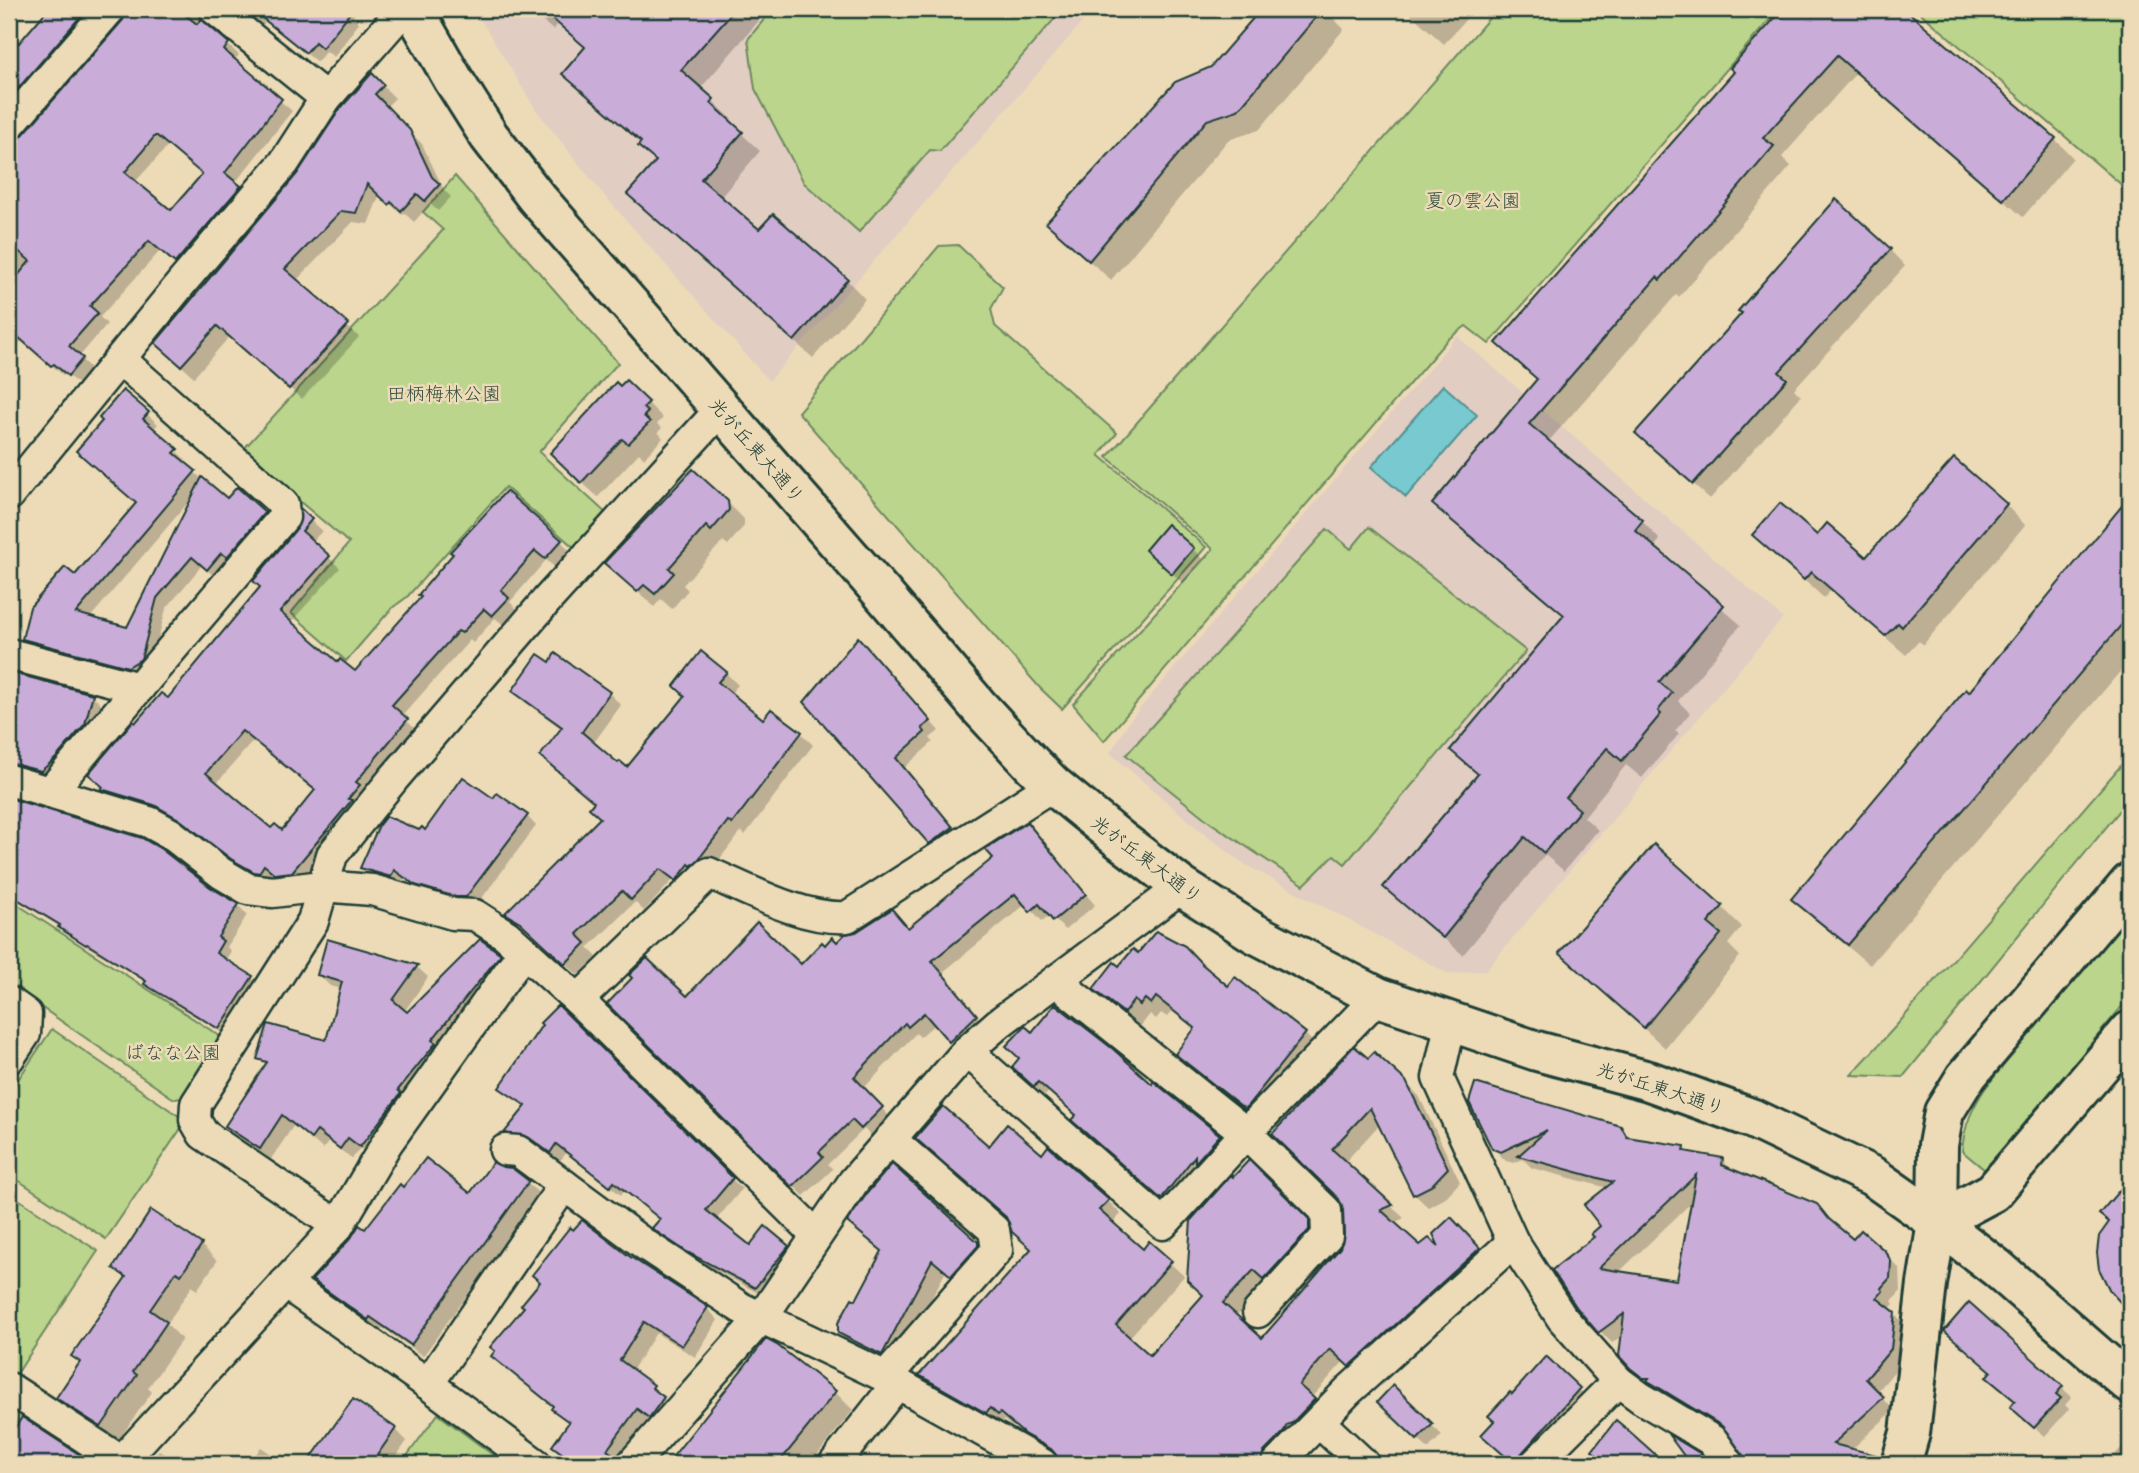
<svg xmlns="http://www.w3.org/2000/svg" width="2139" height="1473" font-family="Delius,'Klee One',sans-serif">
<rect width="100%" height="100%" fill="#eddbb8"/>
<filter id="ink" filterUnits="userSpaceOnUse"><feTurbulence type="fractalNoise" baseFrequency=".0143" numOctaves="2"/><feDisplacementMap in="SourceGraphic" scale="14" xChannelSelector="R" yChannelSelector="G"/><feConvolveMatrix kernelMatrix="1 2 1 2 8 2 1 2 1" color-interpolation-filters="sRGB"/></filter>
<g filter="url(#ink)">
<!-- built -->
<g fill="#e2cdc2">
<polygon points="474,9 1094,9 769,381 602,193 536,110"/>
<polygon points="1457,336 1783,618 1486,970 1449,974 1244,864 1204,834 1110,753 1130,720"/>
</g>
<!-- green -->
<g fill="#bbd58c" stroke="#6d8960" stroke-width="2">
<polygon points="762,9 1063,9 940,151 930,150 859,232 804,183 755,89 748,39 767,16 761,10"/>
<polygon points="1497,9 1779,9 1489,344 1466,326 1447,340 1104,741 1073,704 1213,549 1107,457"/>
<polygon points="1916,9 2130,9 2130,192"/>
<polygon points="455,176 618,363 539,452 608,515 577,550 505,487 407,597 392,608 346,661 291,613 349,543 241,452 443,230 423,212"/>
<polygon points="958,245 1003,287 991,309 995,326 1117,433 1099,455 1206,547 1062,709 1040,688 798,412 939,246"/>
<polygon points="1369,527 1526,651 1345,864 1334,855 1304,885 1211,823 1126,755 1327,529 1351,549"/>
<polygon points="2130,755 2130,798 1903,1077 1851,1075 1896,1026"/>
<polygon points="9,899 226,1040 191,1097 174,1099 9,985"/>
<path d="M2130,912V997L1985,1170L1962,1151C1964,1126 1972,1108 1986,1087Z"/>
<polygon points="52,1029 186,1121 106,1239 9,1174 9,1093"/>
<polygon points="9,1193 98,1251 16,1375 9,1370"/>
<polygon points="438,1414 505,1464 401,1464"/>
</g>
<!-- water -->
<polygon fill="#78c9d0" stroke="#549192" stroke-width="2" points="1443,385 1477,415 1406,497 1371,467"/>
<!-- shadow -->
<g fill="#0003" fill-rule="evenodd">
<polygon points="49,9 106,9 9,121 9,37 20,46"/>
<path d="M129,9H212L207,18L209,27L239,55L234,61L292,111L235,183L250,198L186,273L161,250L100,317L107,324L79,357L92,370L79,385L65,373L63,375L22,340L9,356V144L15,143L23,138L125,21ZM169,145L204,175L171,212L135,182Z"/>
<polygon points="242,9 359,9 353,16 359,23 334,57 326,51 317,62 266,21 263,25"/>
<polygon points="528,9 769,9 700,89 732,119 729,122 760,151 720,198 759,232 847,280 865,299 813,358 629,194 657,162 640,146 642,144 564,74 586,48 558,24 553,30"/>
<polygon points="1264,9 1324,9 1344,29 1259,130 1228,140 1111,280 1070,244"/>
<polygon points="1405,9 1475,9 1444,44"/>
<polygon points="1785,9 1892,9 2055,139 2073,158 2023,217 1856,73 1782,157 1791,166 1679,297 1676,295 1548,442 1642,521 1660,540 1653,548 1741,625 1678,701 1690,713 1675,731 1679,734 1642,778 1626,765 1584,817 1598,830 1564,871 1545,855 1463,955 1385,887 1479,775 1565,617 1452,522 1434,504 1538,380 1498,343 1737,72 1732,68"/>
<polygon points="372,75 395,98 386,107 422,144 444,190 451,197 438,211 430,204 414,222 404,213 402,215 380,194 368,224 353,222 296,281 359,337 302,399 230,336 194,377 169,355"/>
<polygon points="1890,250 1905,266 1794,389 1801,396 1710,499 1637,433"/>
<path d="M123,393L158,424L153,430L186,460L184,463L203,480L227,500L237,489L274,523L217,579L202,565L166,609L150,669L139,676L34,649L24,639L138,504L104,421ZM192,498L127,629L89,619Z"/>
<polygon points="648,403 663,418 657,424 662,428 658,432 663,438 644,458 639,453 598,497 567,469"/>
<polygon points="2128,501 2130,503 2130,660 1870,965 1814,919 1793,898 1969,695"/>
<polygon points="727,502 744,519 744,526 728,545 723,541 683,585 688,590 672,609 661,599 654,607 607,563"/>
<polygon points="2006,505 2025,525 1923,645 1919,641 1906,655 1831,590 1824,598 1754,535 1817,537 1866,559"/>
<path d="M302,513L322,531L312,542L340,568L290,623L338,664L356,673L423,598L455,554L561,541L571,552L557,569L546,560L510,602L518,610L504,625L495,618L473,643L470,640L402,716L417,731L361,812L303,882L287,884L275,874L270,883L266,882L244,869L192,829L167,816L113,799L103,789L135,725L168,700L262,588L299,529ZM253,741L316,791L282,832L271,830L216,784Z"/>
<polygon points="1193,549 1203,559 1183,583 1157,560"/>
<polygon points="867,649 939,731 930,738 933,742 904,768 961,837 939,852 806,702"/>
<polygon points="9,672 93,696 102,705 94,733 51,780 9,775"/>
<polygon points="726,673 738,685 730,694 764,722 801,733 813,745 745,835 741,831 710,872 689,892 673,880 644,911 635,902 588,948 597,957 578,975 534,934 519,925 507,913 602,818 562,729 526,703 514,691 609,693 621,705 593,744 618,766 628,769"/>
<polygon points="9,800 142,840 209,888 238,905 247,915 227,947 231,951 225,961 252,978 261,987 229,1037 156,993 147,983 70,936 60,927 19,902 9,893"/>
<polygon points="493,801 527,816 536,826 476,906 427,894 404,878 401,886 371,878 362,868 420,833"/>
<polygon points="1027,824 1095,905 1065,930 1050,915 1042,921 1026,904 942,973 986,1027 961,1052 935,1024 920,1037 916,1033 863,1089 892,1119 873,1138 864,1129 828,1164 833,1169 804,1196 610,1004 687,999 801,966 825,947 903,922 909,929 995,858"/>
<polygon points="1722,907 1742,927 1728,944 1740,956 1665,1048 1562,953"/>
<polygon points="328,941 417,967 428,977 404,1012 407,1014 499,955 511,966 372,1157 360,1148 352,1159 329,1141 323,1149 294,1125 271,1159 239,1137 228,1126 267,1066 259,1058 327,1042 342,989 330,986 319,975"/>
<polygon points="1138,956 1206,970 1229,988 1305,1034 1320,1049 1261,1123 1192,1069 1177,1054 1196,1030 1172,1011 1167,1017 1161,1013 1156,1019 1150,1014 1140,1027 1096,988"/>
<polygon points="558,1008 742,1189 716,1220 750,1247 788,1247 798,1257 765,1297 699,1261 664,1238 655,1228 662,1220 625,1191 621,1195 567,1152 560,1161 539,1146 516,1142 506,1133 527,1108 501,1088"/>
<polygon points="1032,1034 1152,1086 1154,1084 1229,1146 1172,1208 1084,1130 1077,1116 1049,1091 1045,1096 1024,1077 1021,1059"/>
<polygon points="1368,1061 1405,1082 1419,1096 1460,1182 1444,1199 1428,1207 1414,1194 1380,1124 1344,1163 1404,1218 1394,1223 1420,1248 1444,1254 1464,1233 1492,1262 1363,1379 1344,1361 1311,1398 1327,1414 1280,1464 1062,1464 1061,1460 1039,1447 1014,1425 1012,1427 1004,1420 1000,1425 934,1388 921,1375 1033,1250 1008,1219 989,1148 1042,1157 1108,1201 1121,1214 1112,1224 1143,1251 1149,1244 1184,1276 1129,1338 1150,1357 1205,1296 1233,1179 1249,1163 1321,1234 1268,1282 1236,1317 1262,1340 1341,1249 1346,1236 1345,1210 1340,1198 1275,1134"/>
<path d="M1471,1102L1620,1128L1631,1139L1684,1147L1691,1154L1722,1160L1734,1172L1835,1227L1853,1242L1888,1257L1900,1269L1901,1291L1892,1301L1894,1304L1889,1309L1906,1325L1903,1361L1877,1392L1894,1410L1851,1450L1876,1457L1884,1464H1748L1745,1453L1731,1435L1665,1395L1644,1380L1631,1367L1623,1335L1612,1343L1600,1331L1596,1237L1603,1226L1608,1188L1532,1168L1523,1159L1514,1163L1506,1161L1493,1148ZM1693,1201L1678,1282L1618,1273Z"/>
<polygon points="511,1170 540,1194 423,1356 383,1328 381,1331 326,1292 314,1280 366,1232 471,1195"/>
<polygon points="2130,1181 2130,1318 2125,1313 2128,1308 2110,1223 2101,1214"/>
<polygon points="977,1243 990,1256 964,1288 946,1271 895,1367 849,1343 837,1330 853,1300 856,1302 884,1252"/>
<polygon points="201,1245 217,1261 197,1290 192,1286 167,1324 182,1339 148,1388 152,1392 117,1442 74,1413 58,1397 81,1364 73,1356 126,1279 115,1268"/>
<polygon points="628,1258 707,1308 718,1320 695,1357 656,1333 632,1371 653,1386 675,1410 662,1428 649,1419 618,1462 620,1464 575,1464 554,1446 570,1424 554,1407 493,1356"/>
<polygon points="1970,1304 2072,1397 2065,1405 2069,1409 2045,1436 2022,1417 2016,1402 1993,1372"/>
<polygon points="762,1346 776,1346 835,1392 853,1410 810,1464 669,1464"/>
<polygon points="1393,1388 1442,1435 1428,1449 1380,1402"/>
<polygon points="1579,1389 1595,1405 1545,1460 1506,1432 1512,1396"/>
<polygon points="353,1401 395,1429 407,1441 391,1464 309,1464"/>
<polygon points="9,1414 22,1422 23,1420 91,1464 9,1464"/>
<polygon points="1617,1422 1663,1464 1600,1464"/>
<polygon points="2126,1443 2130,1447 2130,1464 2106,1464"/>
<polygon points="261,1447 286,1464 249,1464"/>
<polygon points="159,1450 180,1464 148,1464"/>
<polygon points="1328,1457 1336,1464 1322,1464"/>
</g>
<!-- building -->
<g fill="#caacd9" stroke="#1f3d34" stroke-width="2" fill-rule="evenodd">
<polygon points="48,9 87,9 9,99 9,34 19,43"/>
<path d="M127,9H178L197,24L201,19L229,43L224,50L282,99L225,173L241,186L175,263L149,241L90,306L98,313L69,346L83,358L68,376L54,364L51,366L9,329V286L30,261L9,243V142L15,141L22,136L123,20ZM155,136H157L202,174L171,210L125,172Z"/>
<polygon points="251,9 353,9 322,48 315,42 306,53"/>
<polygon points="541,9 735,9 681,70 714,99 711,103 743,132 701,179 759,229 773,214 848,279 794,341 627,194 656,161 638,146 641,142 562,74 585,47"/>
<polygon points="1261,9 1323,9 1238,110 1207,120 1089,261 1046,223 1175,82 1211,67"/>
<polygon points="1783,9 1905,9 2056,138 2003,200 1837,56 1763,138 1774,146 1660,280 1657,277 1529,424 1643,520 1635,530 1724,605 1659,682 1672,693 1658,711 1661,714 1622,761 1607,748 1566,798 1580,810 1544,853 1525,837 1443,938 1383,887 1478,774 1450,750 1564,615 1432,504 1537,379 1496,343 1734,72 1730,68"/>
<polygon points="372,73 384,85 375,94 410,130 432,177 440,184 425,201 417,194 401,211 391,202 389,205 367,184 356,213 341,211 285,269 349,324 289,389 217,326 181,366 155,343 297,174 340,109"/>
<polygon points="1836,199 1891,249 1779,372 1787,379 1693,484 1635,433 1742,313 1738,311"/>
<polygon points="626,380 649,402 643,408 648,412 644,416 650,422 628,444 622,439 581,483 550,453 616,382 620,386"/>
<polygon points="123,390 149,412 143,419 178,449 174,453 196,471 76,613 127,627 202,477 227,498 237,487 265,512 227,557 221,553 207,570 192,557 157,598 141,659 128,667 22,639 30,607 65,567 75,575 136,503 76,451 102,421 99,418"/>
<polygon points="1954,458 2007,504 1902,627 1898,623 1885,636 1811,572 1804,580 1752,535 1780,503 1817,535 1827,523 1866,557"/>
<polygon points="693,469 728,501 729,510 711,531 706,526 669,568 674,573 655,594 644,585 637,592 604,563"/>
<path d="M506,491L562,540L545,559L535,551L501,590L509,598L492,616L484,609L462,633L458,631L392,705L408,719L356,782L360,785L348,799L352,800L292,872L275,874L264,865L259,873L254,872L231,859L179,819L154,805L101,789L103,787L88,774L133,721L135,723L161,693L168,698L260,587L253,581L297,528L301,509L312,519L302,531L330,556L280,612L338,662L340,659L355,671L421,597L418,595L453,554L450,552ZM242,731L315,790L282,830L275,824L271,828L206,773Z"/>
<polygon points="2130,496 2130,615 1848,945 1791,899 1966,689 1969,692"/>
<polygon points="1167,524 1194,548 1172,574 1145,550"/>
<polygon points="858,637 931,721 922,728 925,732 896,758 953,827 929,844 804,702"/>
<polygon points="701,651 727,672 718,682 763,719 771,709 802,732 732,824 728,821 698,860 691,866 689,864 676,881 660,869 631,900 622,891 577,934 586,943 565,964 520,922 505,913 600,818 589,808 594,802 540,756 562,727 512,691 538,654 550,662 555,653 610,692 582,732 618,763 620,761 627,767 685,696 674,686"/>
<polygon points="9,672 93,694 85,724 56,758 41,771 9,763"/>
<polygon points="463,777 493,798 497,793 528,815 466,897 456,897 415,885 394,870 391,877 360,868 379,825 386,816 419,830 422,827 425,830"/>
<polygon points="9,798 142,838 161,849 210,887 239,904 218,937 223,941 216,953 253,976 219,1029 144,984 146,981 87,944 86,945 58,927 60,925 9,894"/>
<polygon points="1027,822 1086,894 1053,921 1039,904 1030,912 1015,894 932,961 977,1015 949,1042 924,1013 908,1027 905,1023 854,1077 883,1107 861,1129 852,1120 819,1152 823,1157 792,1187 607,1004 632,978 629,975 647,958 687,996 757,922 801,964 822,942 825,945 832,937 837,942 845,934 856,932 892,909 908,928 993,858 985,849"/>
<polygon points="1654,844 1723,906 1708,923 1721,934 1644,1028 1559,953"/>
<polygon points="1156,931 1185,946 1202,964 1228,986 1235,977 1306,1033 1245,1109 1175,1054 1195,1028 1156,997 1151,1004 1145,999 1140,1005 1134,1000 1124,1013 1093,989 1114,962 1119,966 1133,949 1138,953"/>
<polygon points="327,939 418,965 393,1000 407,1012 480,939 501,954 432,1040 436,1043 398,1090 401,1093 360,1147 348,1138 340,1149 317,1131 311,1139 282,1115 260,1149 225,1126 267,1062 257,1059 268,1024 326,1040 342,982 317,975"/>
<polygon points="1055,1004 1113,1049 1152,1084 1153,1081 1220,1135 1195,1163 1195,1156 1161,1199 1071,1120 1076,1115 1038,1082 1034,1087 1012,1067 1019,1058 1006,1046 1025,1026 1032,1032"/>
<polygon points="558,1005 733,1178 706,1210 750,1245 765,1226 789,1246 755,1288 687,1252 654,1230 652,1228 660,1219 614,1182 610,1187 556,1144 550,1153 528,1137 504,1133 526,1106 499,1088 542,1025 540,1023"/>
<polygon points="1354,1046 1368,1058 1374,1052 1406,1081 1448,1168 1431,1186 1413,1195 1370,1108 1332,1149 1393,1205 1381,1210 1420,1245 1429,1238 1439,1247 1433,1234 1451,1217 1480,1248 1349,1367 1330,1349 1299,1385 1315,1399 1292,1423 1287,1425 1283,1433 1264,1452 1260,1464 1059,1464 1057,1456 1051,1449 1024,1434 1000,1413 998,1415 990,1408 986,1413 919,1375 1031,1249 1012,1232 1006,1217 915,1138 943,1106 989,1146 1007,1124 1042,1154 1048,1146 1109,1200 1099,1210 1143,1249 1149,1241 1172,1261 1116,1325 1150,1355 1203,1295 1187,1280 1191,1220 1231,1175 1233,1177 1249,1160 1309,1219 1309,1230 1264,1279 1254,1270 1223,1303 1262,1338 1340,1248 1344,1235 1343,1210 1339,1199 1272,1134"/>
<path d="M1475,1083L1621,1126L1627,1137L1685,1146L1684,1151L1723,1158L1722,1165L1817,1204L1829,1219L1853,1239L1861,1230L1885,1251L1891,1261L1890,1278L1881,1288L1883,1291L1877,1298L1895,1312L1891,1349L1866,1379L1884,1397L1833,1444L1880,1456V1464H1749L1722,1426L1651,1383L1647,1381L1649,1378H1643L1630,1368L1619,1356L1624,1314L1598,1333L1577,1308L1552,1270L1594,1237L1591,1234L1600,1226L1584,1205L1613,1182L1518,1156L1547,1130L1501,1152L1492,1149L1469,1102ZM1696,1175L1677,1280L1599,1268Z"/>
<polygon points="426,1158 470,1193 493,1162 503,1167 512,1168 529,1181 411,1345 370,1317 368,1320 312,1280 351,1238 359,1225 365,1229 400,1184 403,1187"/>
<polygon points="892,1164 978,1242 978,1246 951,1276 932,1260 882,1355 838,1333 838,1323 852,1298 856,1300 882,1251 847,1222 868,1192"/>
<polygon points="2130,1178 2130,1313 2110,1291 2099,1269 2097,1253 2099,1236 2109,1222 2099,1214"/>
<polygon points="151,1210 202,1244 181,1275 176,1272 150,1310 167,1322 133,1372 137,1375 101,1427 56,1398 80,1362 71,1356 126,1277 113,1268"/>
<polygon points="582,1220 629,1256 708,1307 682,1346 644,1322 620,1360 654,1385 652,1388 664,1397 649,1418 637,1409 607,1450 617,1457 615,1464 577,1464 552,1446 569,1422 551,1409 553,1406 491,1356 495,1351 490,1347 524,1307 521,1305 540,1282 532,1275 570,1227 573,1230"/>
<polygon points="1969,1302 2063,1386 2056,1394 2061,1398 2034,1428 2010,1407 2015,1401 1986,1377 1991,1371 1944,1331"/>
<polygon points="766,1339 777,1345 836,1391 820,1412 778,1464 667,1464"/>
<polygon points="1546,1356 1580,1388 1513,1463 1481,1435 1494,1421 1488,1416 1510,1392 1512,1394"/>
<polygon points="1393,1385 1433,1424 1417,1440 1377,1402"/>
<polygon points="353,1399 396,1428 371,1464 307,1464"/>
<polygon points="22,1417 94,1464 9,1464 9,1438"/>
<polygon points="1616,1420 1628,1430 1666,1464 1609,1464 1592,1451"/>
<polygon points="1668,1434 1701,1454 1706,1461 1703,1464 1690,1464"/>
</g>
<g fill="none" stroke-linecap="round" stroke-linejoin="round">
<defs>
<g id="street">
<polyline points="215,9 326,98"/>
<polyline points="9,125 110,9"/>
<polyline points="9,495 184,280 284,163 326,98 404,9"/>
<polyline points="9,654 139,688"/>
<polyline points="9,780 149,822 171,834 221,873 248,889 273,892 322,886 372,890 453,914 475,915 506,935 578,1000 816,1235"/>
<polyline points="51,791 284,517 283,504 278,499 121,360"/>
<polyline points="1057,982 1246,1133 1326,1211 1327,1236 1258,1312"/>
<path d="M578,1000L709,873C749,890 803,920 847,917L1053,785"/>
<polyline points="9,1002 26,1014 25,1034 9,1058"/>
<polyline points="1451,1021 1438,1078 1513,1242 1562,1318 1618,1381 1641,1398 1713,1441 1729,1464"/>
<polyline points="967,1051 1163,1224 1246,1133 1378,997"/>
<polyline points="505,1150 518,1151 644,1244 741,1308 886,1377 1042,1464"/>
<polyline points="338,1226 203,1134 195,1120 196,1104 313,921 332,855 394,778 548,599 721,409"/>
<polyline points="285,1283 428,1384 536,1464"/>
<polyline points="886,1377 997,1250 994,1230 890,1139"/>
<polyline points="428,1384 564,1185"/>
<polyline points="9,1388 121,1461"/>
<polyline points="1319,1422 1364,1464"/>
<polyline points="119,1464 338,1226 387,1143 524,951"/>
<polyline points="632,1464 762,1317 854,1181 967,1051 999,1023 1182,887"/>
<polyline points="834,1464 897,1384"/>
<polyline points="1277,1464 1348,1391 1513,1242"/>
<polyline points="1535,1464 1618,1381"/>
</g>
<g id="secondary">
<polyline points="413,9 453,79 489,136 536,197 882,593 979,707 1031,763 1053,785 1119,839 1182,887 1254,933 1378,997 1537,1051 1649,1081 1751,1118 1872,1176 1937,1222 1997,1268 2130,1384"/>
<polyline points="1937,1222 1993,1192 2130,1031"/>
<polyline points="1901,1464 1910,1433 1927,1284 1937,1222 1938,1145 1944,1112 1965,1078 2130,883"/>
</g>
</defs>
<!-- street casing -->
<use href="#street" stroke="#1f3d34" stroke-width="35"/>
<!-- secondary casing -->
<use href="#secondary" stroke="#1f3d34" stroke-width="44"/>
<!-- street -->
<use href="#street" stroke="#eddbb8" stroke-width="30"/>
<!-- secondary -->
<use href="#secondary" stroke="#eddbb8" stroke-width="38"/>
</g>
</g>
<g text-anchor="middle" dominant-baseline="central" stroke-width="5" stroke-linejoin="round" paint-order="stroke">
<!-- park labels -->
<g font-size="19" fill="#2f4c3d" stroke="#eddbb8">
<text x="1473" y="200">夏の雲公園</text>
<text x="444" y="393">田柄梅林公園</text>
<text x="173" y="1052">ばなな公園</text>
</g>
<!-- street labels -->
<g font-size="19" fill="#1f3d34" stroke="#eddbb8">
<text transform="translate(757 450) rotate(49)">光が丘東大通り</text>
<text transform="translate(1147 859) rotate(37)">光が丘東大通り</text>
<text transform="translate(1661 1088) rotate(18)">光が丘東大通り</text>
</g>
</g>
<!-- margin -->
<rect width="2139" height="1473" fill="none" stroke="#eddbb8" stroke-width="35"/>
<rect x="18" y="18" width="2104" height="1438" fill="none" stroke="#1f3d34" stroke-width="2.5" filter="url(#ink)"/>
</svg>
